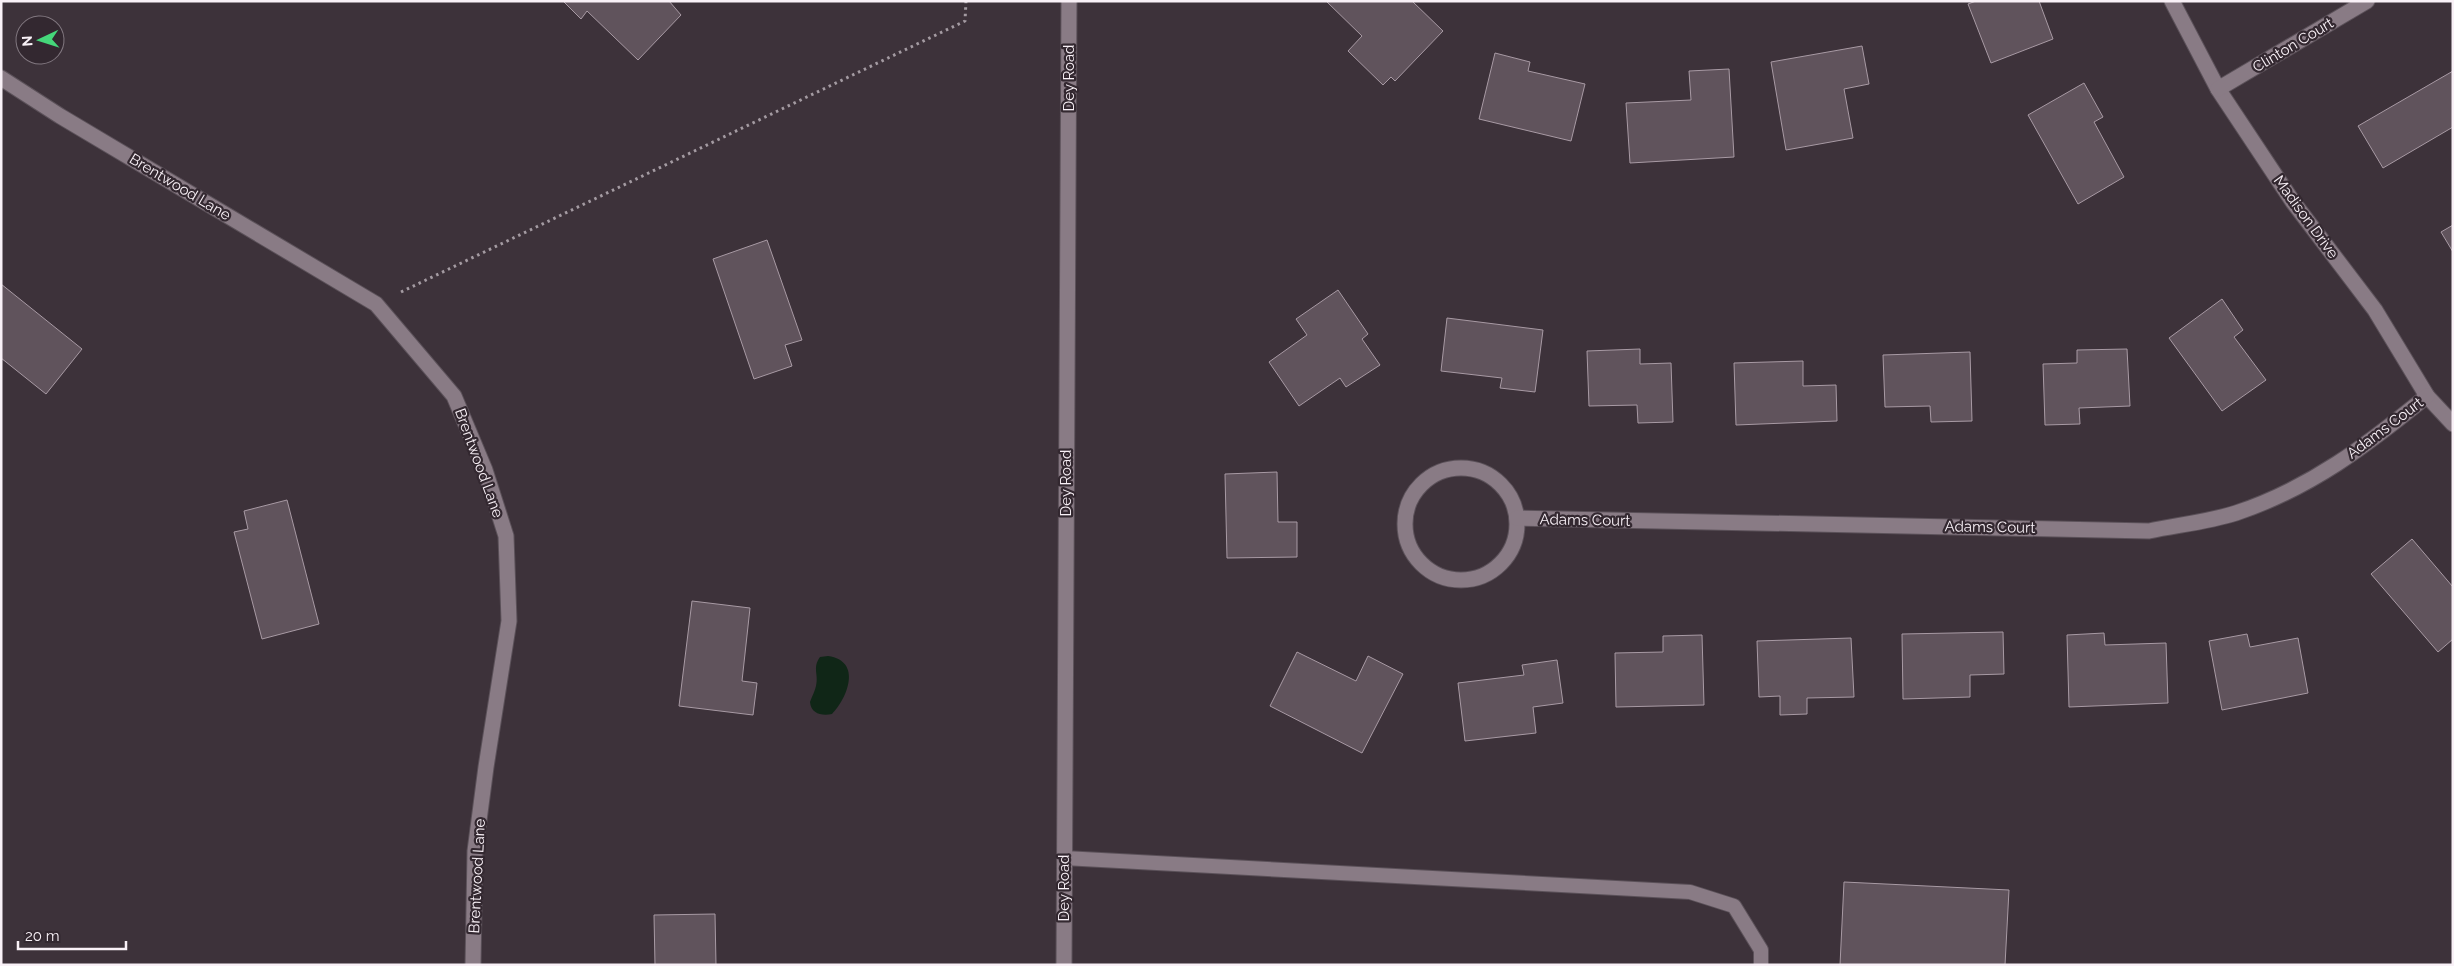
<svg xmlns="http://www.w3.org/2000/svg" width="2454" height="966" font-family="Raleway,sans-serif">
<rect width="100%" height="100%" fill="#3d323a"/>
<!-- water -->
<path fill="#102617" d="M828,656C863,661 847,699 832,714C822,716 811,714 810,702C812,696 815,691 816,686C819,674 812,668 820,657Z"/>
<!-- building -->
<g fill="#60535c" stroke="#a89aa4">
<polygon points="563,1 669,1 681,15 638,60 587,11 581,19"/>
<polygon points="1326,1 1412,1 1443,31 1395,81 1391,77 1383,85 1348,51 1362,36"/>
<polygon points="1976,1 2039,1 2053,39 1991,63 1968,4"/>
<polygon points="1862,46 1869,84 1844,89 1853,138 1786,150 1771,62"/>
<polygon points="1495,53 1530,62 1528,71 1585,84 1571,141 1479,119"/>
<polygon points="1729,69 1734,157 1630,163 1626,103 1691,100 1689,71"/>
<polygon points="2453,71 2453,127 2383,168 2358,126"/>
<polygon points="2084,83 2103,117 2094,122 2124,177 2078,204 2028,115"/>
<polygon points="2453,225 2453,252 2441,232"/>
<polygon points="767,240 802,340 785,345 792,366 754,379 713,259"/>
<polygon points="1,284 82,349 46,394 1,358"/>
<polygon points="1338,290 1368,334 1362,339 1380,365 1346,387 1340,378 1299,406 1269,362 1307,335 1296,319"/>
<polygon points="2222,299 2243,330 2234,337 2266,380 2222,411 2169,338"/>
<polygon points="1447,318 1543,330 1535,392 1500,388 1502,378 1441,371"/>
<polygon points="1640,349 1640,364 1671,363 1673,422 1638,423 1637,405 1589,406 1587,351"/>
<polygon points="2127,349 2130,406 2079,408 2080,424 2045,425 2043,364 2077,363 2077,350"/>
<polygon points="1970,352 1972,421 1931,422 1930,406 1885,407 1883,355"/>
<polygon points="1803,361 1803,386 1836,385 1837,421 1736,425 1734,363"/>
<polygon points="1277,472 1278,522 1297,522 1297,557 1227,558 1225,474"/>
<polygon points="287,500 319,624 262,639 234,532 248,529 244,511"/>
<polygon points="2412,539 2453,587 2453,639 2438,652 2371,574"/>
<polygon points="692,601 750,608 742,681 757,683 753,715 679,706"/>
<polygon points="2003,632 2004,674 1970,675 1970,697 1903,699 1902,634"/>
<polygon points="2104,633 2105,645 2166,643 2168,703 2069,707 2067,635"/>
<polygon points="2247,634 2250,647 2298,638 2308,693 2222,710 2209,641"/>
<polygon points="1702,635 1704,705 1616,707 1615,653 1663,652 1663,636"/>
<polygon points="1851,638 1854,697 1807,698 1807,714 1780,715 1780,696 1759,697 1757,641"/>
<polygon points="1297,652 1356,681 1368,656 1403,674 1362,753 1270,706"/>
<polygon points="1557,660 1563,703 1533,707 1536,733 1465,741 1458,683 1524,675 1522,665"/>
<polygon points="1844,882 2009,890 2005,965 1840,965"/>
<polygon points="715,914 716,965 655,965 654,915"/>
</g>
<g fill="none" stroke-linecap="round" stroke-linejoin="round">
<defs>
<polyline id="service" points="1064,858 1690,892 1734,906 1761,950 1761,965"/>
<g id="minor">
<polyline points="2172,1 2218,89 2293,202 2375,310 2427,396 2453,424"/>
<polyline points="1,78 60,116 376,304 454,396 485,470 506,536 509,621 486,767 475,851 473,965"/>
<polyline points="2218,89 2367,1"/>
<circle cx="1461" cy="524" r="56"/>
<path d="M1517,518L2149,531C2177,525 2208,522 2236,513C2311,488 2367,445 2427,396"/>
</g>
<polyline id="secondary" points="1064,965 1069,1"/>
</defs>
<!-- service casing -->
<use href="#service" stroke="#5b5159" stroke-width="16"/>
<!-- minor casing -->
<use href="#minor" stroke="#5b5159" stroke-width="17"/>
<!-- secondary casing -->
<use href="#secondary" stroke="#5b5159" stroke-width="17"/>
<!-- path -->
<polyline stroke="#a49ba2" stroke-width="3" stroke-dasharray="2.5 4" stroke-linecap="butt" points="401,292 965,21 966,1"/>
<!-- service -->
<use href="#service" stroke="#897b85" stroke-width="14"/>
<!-- minor -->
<use href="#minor" stroke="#897b85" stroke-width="15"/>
<!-- secondary -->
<use href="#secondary" stroke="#897b85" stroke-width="15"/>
</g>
<g text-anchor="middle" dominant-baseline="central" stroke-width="4.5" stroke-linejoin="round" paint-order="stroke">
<!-- street labels -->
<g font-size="15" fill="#f9f1f7" stroke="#332830">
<text transform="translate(2293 45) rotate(-31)">Clinton Court</text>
<text transform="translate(1069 78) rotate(-90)">Dey Road</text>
<text transform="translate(180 187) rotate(31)">Brentwood Lane</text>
<text transform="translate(2306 217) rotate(54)">Madison Drive</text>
<text transform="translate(2385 428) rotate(-37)">Adams Court</text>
<text transform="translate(479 463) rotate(70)">Brentwood Lane</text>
<text transform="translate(1066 483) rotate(-90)">Dey Road</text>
<text transform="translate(1585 520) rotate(1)">Adams Court</text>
<text transform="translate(1990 527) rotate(1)">Adams Court</text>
<text transform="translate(477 876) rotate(-87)">Brentwood Lane</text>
<text transform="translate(1064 888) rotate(-90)">Dey Road</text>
</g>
</g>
<!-- border -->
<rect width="2454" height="966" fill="none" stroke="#f9f1f7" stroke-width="5"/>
<!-- north arrow -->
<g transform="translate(40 40) rotate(266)"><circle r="24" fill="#332830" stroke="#827880"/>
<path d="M0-4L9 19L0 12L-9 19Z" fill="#45d77a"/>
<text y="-8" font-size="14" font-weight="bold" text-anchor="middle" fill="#f9f1f7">N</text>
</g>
<!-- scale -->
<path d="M18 941v8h108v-8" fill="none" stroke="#f9f1f7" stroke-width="2.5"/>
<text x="25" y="941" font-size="15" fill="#f9f1f7" stroke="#332830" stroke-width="4" paint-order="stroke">20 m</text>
</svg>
